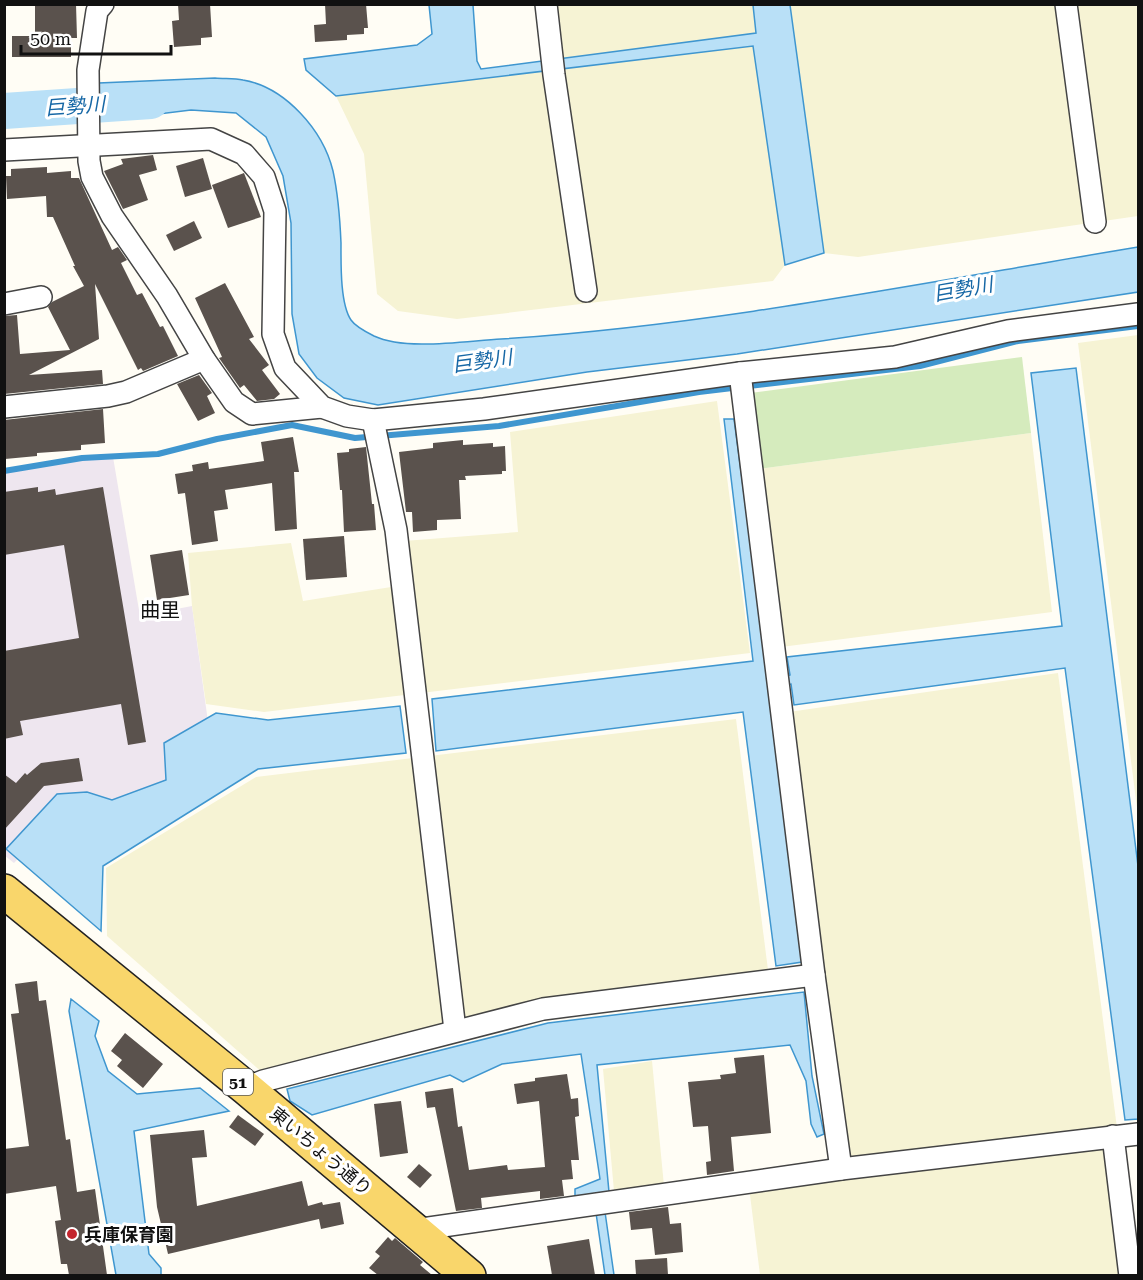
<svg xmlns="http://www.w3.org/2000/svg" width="1143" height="1280" font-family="'Roboto Serif','Noto Sans JP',serif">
<rect width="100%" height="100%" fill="#fffdf5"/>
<!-- industrial -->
<polygon fill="#eee6ef" points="113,457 140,616 192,606 213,758 104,820 63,811 14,863 4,855 4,471 82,458"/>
<!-- farmland -->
<g fill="#f6f3d4">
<polygon points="557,5 753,5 756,33 562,59"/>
<polygon points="790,5 1138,5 1138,216 858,257 824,253"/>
<polygon points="753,45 785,265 773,281 457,319 398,311 377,294 364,154 336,96"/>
<polygon points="1138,335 1138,816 1078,343"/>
<polygon points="717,401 750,653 264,712 206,704 192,606 188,553 291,543 303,601 410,584 404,541 518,532 510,432"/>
<polygon points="1031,433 1052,612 781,647 759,469"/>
<polygon points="1058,673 1117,1128 845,1162 789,712"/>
<polygon points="736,719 768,970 264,1074 107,936 106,868 256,777"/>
<polygon points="652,1061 664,1186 614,1191 603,1069"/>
<polygon points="1105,1146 1121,1275 760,1275 749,1187"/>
</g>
<!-- green -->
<polygon fill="#d5ebbd" points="1022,357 1031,433 759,469 750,393"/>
<!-- water -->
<g fill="#b9e0f7" stroke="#3f96cf" stroke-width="1.5">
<polygon points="429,5 473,5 477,61 481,69 756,33 753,5 790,5 824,253 785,265 753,46 336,96 306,70 304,59 417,45 432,34"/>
<path d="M215,78C224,79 234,78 243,80C285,87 323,130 333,171C338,194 340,219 341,243C341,263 340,304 351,320C355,326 368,333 374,336C406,351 465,341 501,339C715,325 927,282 1138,247V292L737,354L587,372L378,405L344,398L317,378L299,354L292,314L291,223L283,176L266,137L236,113L191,110L102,121L99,83Z"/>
<polygon points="1076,368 1138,866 1138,1119 1125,1120 1065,668 794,705 791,684 768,688 802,962 776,966 743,712 436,751 432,699 753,661 724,419 734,419 769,681 790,675 787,657 1062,626 1031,373"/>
<polygon points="400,706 406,753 258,769 103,866 101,931 6,849 57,794 87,792 112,800 166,780 164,743 216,713 268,720"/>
<polygon points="804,992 812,1076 824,1134 817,1137 811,1124 806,1081 790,1045 597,1065 609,1192 575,1198 575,1189 600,1179 581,1054 502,1064 463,1082 450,1075 312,1115 290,1101 287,1089 548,1023"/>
<polygon points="71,999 99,1021 95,1036 108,1071 137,1094 200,1088 229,1111 134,1131 149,1254 161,1268 161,1275 116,1275 69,1011"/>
<polygon points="605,1212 614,1275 605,1275 596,1213"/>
</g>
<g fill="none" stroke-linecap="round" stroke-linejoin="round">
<!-- stream -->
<polyline stroke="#3f96cf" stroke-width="6" points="4,471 82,458 158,454 217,439 292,425 355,438 499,426 699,392 920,366 1018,341 1138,326"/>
<!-- river -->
<polyline stroke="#b9e0f7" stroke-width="36" points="4,111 151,101"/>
</g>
<!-- building -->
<g fill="#5a524d">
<polygon points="35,4 76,4 77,38 71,38 71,57 12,57 12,36 35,36"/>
<polygon points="178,4 210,4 212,37 201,38 201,45 174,47 172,21 179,20"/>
<polygon points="325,4 366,4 368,28 364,28 364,34 347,35 347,40 315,42 314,25 326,24"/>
<polygon points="153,155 157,170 139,175 148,200 123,209 104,171 123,164 121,159"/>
<polygon points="203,158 212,189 185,197 176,166"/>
<polygon points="47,167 47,173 71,171 71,178 79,178 112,250 118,247 127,260 121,263 137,295 142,293 160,327 163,326 178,356 143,371 141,368 138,370 95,284 99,339 29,375 102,370 103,384 4,394 4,316 17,315 20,354 70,350 48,307 52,302 84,286 73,266 75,266 53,217 47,217 46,196 7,199 6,176 11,176 11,169"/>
<polygon points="244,173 261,217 228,228 212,185"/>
<polygon points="194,221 202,238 174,251 166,235"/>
<polygon points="225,283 254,337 249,339 269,365 262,370 280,394 274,399 257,401 244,385 240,388 219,358 222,357 195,298"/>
<polygon points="199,375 212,393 207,396 215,413 198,421 177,384"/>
<polygon points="103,409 105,443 81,445 81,450 37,453 37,456 5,459 4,420"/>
<polygon points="293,437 299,472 294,472 297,529 275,531 272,483 225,490 228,509 214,511 218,541 192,545 185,493 178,494 175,474 193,471 192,465 208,462 209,469 264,461 261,442"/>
<polygon points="463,440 463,445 493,443 493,447 505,446 506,471 502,471 502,474 465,476 466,480 459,480 461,519 437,520 437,530 413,532 412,512 406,512 399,452 433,448 433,443"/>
<polygon points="366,447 372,504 374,504 376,530 344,532 342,490 340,490 337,453 349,452 349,449"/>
<polygon points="38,487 38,492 55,489 56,495 103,487 146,742 128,745 121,704 20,721 23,735 4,739 4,651 79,638 64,545 4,555 4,492"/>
<polygon points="344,536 347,577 306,580 303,539"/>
<polygon points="182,550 189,595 157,600 150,555"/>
<polygon points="79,758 83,781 44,786 4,830 4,774 16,783 25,773 27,775 41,763"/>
<polygon points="37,981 39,1001 46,1000 66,1140 70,1139 77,1192 95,1189 107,1275 69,1275 67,1264 61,1264 55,1221 61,1220 56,1186 4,1194 4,1149 29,1146 11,1014 19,1013 15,984"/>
<polygon points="125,1033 163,1064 143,1088 117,1066 122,1060 111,1051"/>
<polygon points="764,1055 771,1133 731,1137 734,1171 707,1175 706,1162 711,1161 708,1126 693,1127 688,1082 721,1079 720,1075 736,1073 734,1058"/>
<polygon points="567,1074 571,1099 578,1098 579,1116 575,1117 579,1160 571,1160 573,1179 562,1180 564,1196 540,1199 540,1191 481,1198 482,1208 456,1211 435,1107 427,1108 425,1092 453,1088 458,1127 462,1126 469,1170 507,1165 508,1170 545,1167 539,1101 517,1104 514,1084 535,1081 535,1078"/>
<polygon points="401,1101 408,1153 380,1157 374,1104"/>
<polygon points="238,1115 264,1134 255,1146 229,1127"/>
<polygon points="204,1130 207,1157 192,1158 197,1206 302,1181 308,1206 322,1202 323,1205 340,1202 344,1224 321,1229 319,1219 168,1254 157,1207 150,1135"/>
<polygon points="419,1164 432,1175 420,1188 407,1177"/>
<polygon points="668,1207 670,1224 681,1223 683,1252 655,1255 652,1228 631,1230 629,1212"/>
<polygon points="388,1237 392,1241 395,1238 423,1262 420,1265 432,1275 378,1275 369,1268 380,1256 375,1252"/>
<polygon points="589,1239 595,1275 552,1275 547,1246"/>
<polygon points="667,1258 668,1275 636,1275 635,1260"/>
</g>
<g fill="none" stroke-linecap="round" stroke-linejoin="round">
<defs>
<g id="minor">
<polyline points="103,4 97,11 88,70 89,161 92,177 112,216 167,296 204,359 234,402 252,414 322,407"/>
<polyline points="546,4 554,75 586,291"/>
<polyline points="1066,4 1095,222"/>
<polyline points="4,150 211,139 244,154 264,177 275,211 273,334 285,368 322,407 347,416 373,420 484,409 740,373 814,975 841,1169"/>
<polyline points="4,304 41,297"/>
<polyline points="740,373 895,357 1008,331 1138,314"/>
<polyline points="4,407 108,396 126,392 204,359"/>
<polyline points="373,420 396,530 455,1030"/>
<polyline points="246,1088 263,1081 543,1009 814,975"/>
<polyline points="1113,1136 1130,1276"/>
<polyline points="415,1230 841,1169 1138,1134"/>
</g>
<polyline id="primary" points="4,891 246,1088 469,1276"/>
</defs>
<!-- minor casing -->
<use href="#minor" stroke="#444" stroke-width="24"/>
<!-- primary casing -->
<use href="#primary" stroke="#222" stroke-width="36"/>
<!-- minor -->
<use href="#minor" stroke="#fff" stroke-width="21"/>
<!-- primary -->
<use href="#primary" stroke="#f9d66b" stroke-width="33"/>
</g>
<!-- markers -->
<circle fill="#c4262e" stroke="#fff" stroke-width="2" cx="72" cy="1234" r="6"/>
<g text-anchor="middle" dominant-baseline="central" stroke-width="6" stroke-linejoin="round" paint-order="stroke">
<!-- shield labels -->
<rect fill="#fff" stroke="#585858" stroke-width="1.5" x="223" y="1069" width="30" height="26" rx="4.5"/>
<g font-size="16" font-weight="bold" fill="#111">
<text x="238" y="1082">51</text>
</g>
<!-- street labels -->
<g font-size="18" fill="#111" stroke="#fff">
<text transform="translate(321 1151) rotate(40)">東いちょう通り</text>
</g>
<!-- poi labels -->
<g font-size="18" font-weight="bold" fill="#111" stroke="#fff" text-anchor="start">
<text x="84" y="1234">兵庫保育園</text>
</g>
<!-- water labels -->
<g font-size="20" font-style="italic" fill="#1768a6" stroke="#fff">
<text transform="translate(75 106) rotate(-4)">巨勢川</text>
<text transform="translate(963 289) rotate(-10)">巨勢川</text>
<text transform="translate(482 361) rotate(-8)">巨勢川</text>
</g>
<!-- neighbourhood labels -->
<g font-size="20" fill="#111" stroke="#fff">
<text x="160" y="610">曲里</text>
</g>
</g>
<!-- border -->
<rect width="1143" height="1280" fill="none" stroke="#111111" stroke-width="12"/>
<!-- scale -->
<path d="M21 45v9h150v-9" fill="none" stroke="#111111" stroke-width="3"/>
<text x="30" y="45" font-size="18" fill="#111111" stroke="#ffffff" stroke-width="4.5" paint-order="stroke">50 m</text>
</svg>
